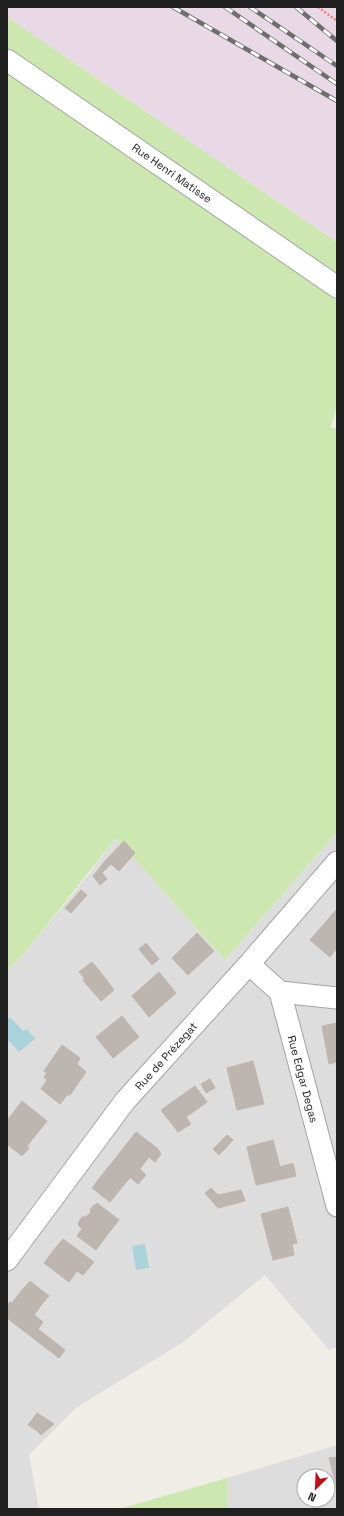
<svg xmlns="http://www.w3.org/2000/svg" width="344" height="1516" font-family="'Space Grotesk',sans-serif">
<rect width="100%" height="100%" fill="#f0ede7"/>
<!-- residential -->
<g fill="#dedddd" fill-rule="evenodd">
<polygon points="337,832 337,1347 329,1350 265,1275 182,1343 77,1407 29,1455 39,1509 7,1509 7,971 22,956 90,873 116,838 225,960"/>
<path d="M337,1445V1509H228L227,1478ZM304,1476H328V1500H304Z"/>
</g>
<!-- industrial -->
<polygon fill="#e9d9e6" points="7,7 337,7 337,242 7,17"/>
<!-- grass -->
<g fill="#cde7b0">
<polygon points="7,17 337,242 337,405 331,427 337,429 337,832 225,960 116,838 22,956 7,971"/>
<polygon points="227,1478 228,1509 119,1509"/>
</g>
<!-- water -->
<g fill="#aad2db">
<polygon points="10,1017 23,1031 27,1029 35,1039 19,1052 7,1039 7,1020"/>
<polygon points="145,1244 149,1268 136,1270 132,1246"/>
</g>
<!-- building -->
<g fill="#bdb6b0" stroke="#c1b3aa">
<polygon points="124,841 135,853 119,871 106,860"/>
<polygon points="106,860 111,864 102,873 107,879 100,885 93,876"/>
<polygon points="81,890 87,895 71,913 65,908"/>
<polygon points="337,909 337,948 330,957 310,940"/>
<polygon points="197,933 214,951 188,975 172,958"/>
<polygon points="146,943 159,959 152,965 139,949"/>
<polygon points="92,962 102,974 87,985 83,980 85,979 79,972"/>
<polygon points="159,972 176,993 149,1017 132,996"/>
<polygon points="102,974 114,990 101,1001 87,985"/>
<polygon points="122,1016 139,1037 113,1058 96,1037"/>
<polygon points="337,1023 337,1062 329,1064 322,1026"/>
<polygon points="62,1045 80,1058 77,1064 86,1072 70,1095 68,1094 60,1104 41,1089 47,1080 44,1077 47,1073 44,1071"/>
<polygon points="253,1061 264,1104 237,1110 227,1068"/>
<polygon points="210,1079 215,1088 206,1093 201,1084"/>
<polygon points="195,1086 207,1102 186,1117 191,1124 178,1132 161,1110"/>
<polygon points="22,1101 47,1121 27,1146 29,1148 22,1156 7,1144 7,1121"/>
<polygon points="136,1132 157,1148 161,1154 155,1162 149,1157 132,1179 111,1164"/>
<polygon points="227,1135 233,1140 219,1155 213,1149"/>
<polygon points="273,1140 280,1167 293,1163 296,1176 256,1185 247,1147"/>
<polygon points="111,1164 130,1178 128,1180 109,1166"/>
<polygon points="109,1166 128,1180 110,1202 92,1188"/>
<polygon points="140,1169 146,1175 138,1184 132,1179"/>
<polygon points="211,1188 218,1195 241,1190 245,1201 218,1208 205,1193"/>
<polygon points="97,1203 119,1220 107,1235 84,1217 86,1217 91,1212 90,1210 94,1205 96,1205"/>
<polygon points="288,1207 297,1243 292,1244 294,1255 273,1260 261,1214"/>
<polygon points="82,1217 84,1217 107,1235 96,1250 77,1236 82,1229 79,1226 78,1223"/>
<polygon points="63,1239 94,1262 83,1275 53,1251"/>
<polygon points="53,1251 83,1275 77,1271 69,1282 44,1263"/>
<polygon points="30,1281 49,1296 42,1304 23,1289"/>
<polygon points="23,1289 42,1304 34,1315 43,1322 38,1329 65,1350 59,1358 7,1318 7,1306 10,1302 12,1303"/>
<polygon points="37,1413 45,1418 36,1430 28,1425"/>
<polygon points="45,1418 54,1424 41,1435 36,1430"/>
<polygon points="337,1457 337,1487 329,1458"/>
</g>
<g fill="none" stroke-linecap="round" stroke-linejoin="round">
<defs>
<g id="street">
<polyline points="7,60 337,287"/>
<polyline points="249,964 280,992 337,1206"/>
<polyline points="280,992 337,998"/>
<polyline points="7,1260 125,1101 249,964 337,862"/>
</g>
</defs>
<!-- street casing -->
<use href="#street" stroke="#a4a4a4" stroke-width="23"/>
<!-- path -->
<polyline stroke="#f27e76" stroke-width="2.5" stroke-dasharray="2 2" stroke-linecap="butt" points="318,7 337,21"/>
<!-- street -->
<use href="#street" stroke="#fff" stroke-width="21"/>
<defs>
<g id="rail">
<polyline points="173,7 337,101"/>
<polyline points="225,7 337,84"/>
<polyline points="250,7 337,66"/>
<polyline points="296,7 337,41"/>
</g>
</defs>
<!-- rail casing -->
<use href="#rail" stroke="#6e6e6e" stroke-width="4.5"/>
<!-- rail -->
<use href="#rail" stroke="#fff" stroke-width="3" stroke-dasharray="9" stroke-linecap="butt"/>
</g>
<g text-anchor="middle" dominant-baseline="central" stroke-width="3" stroke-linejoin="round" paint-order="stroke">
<!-- street labels -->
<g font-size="11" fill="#202020" stroke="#fff">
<text transform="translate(172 173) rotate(35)">Rue Henri Matisse</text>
<text transform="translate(166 1056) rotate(-48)">Rue de Prézegat</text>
<text transform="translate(303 1079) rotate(75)">Rue Edgar Degas</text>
</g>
</g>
<!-- border -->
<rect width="344" height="1516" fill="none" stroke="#202020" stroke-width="16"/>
<!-- north arrow -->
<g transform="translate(316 1488) rotate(204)"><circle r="19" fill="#ffffff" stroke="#a6a6a6"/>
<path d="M0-3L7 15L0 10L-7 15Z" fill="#c40c14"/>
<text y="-6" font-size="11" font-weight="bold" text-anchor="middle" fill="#202020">N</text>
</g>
</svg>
